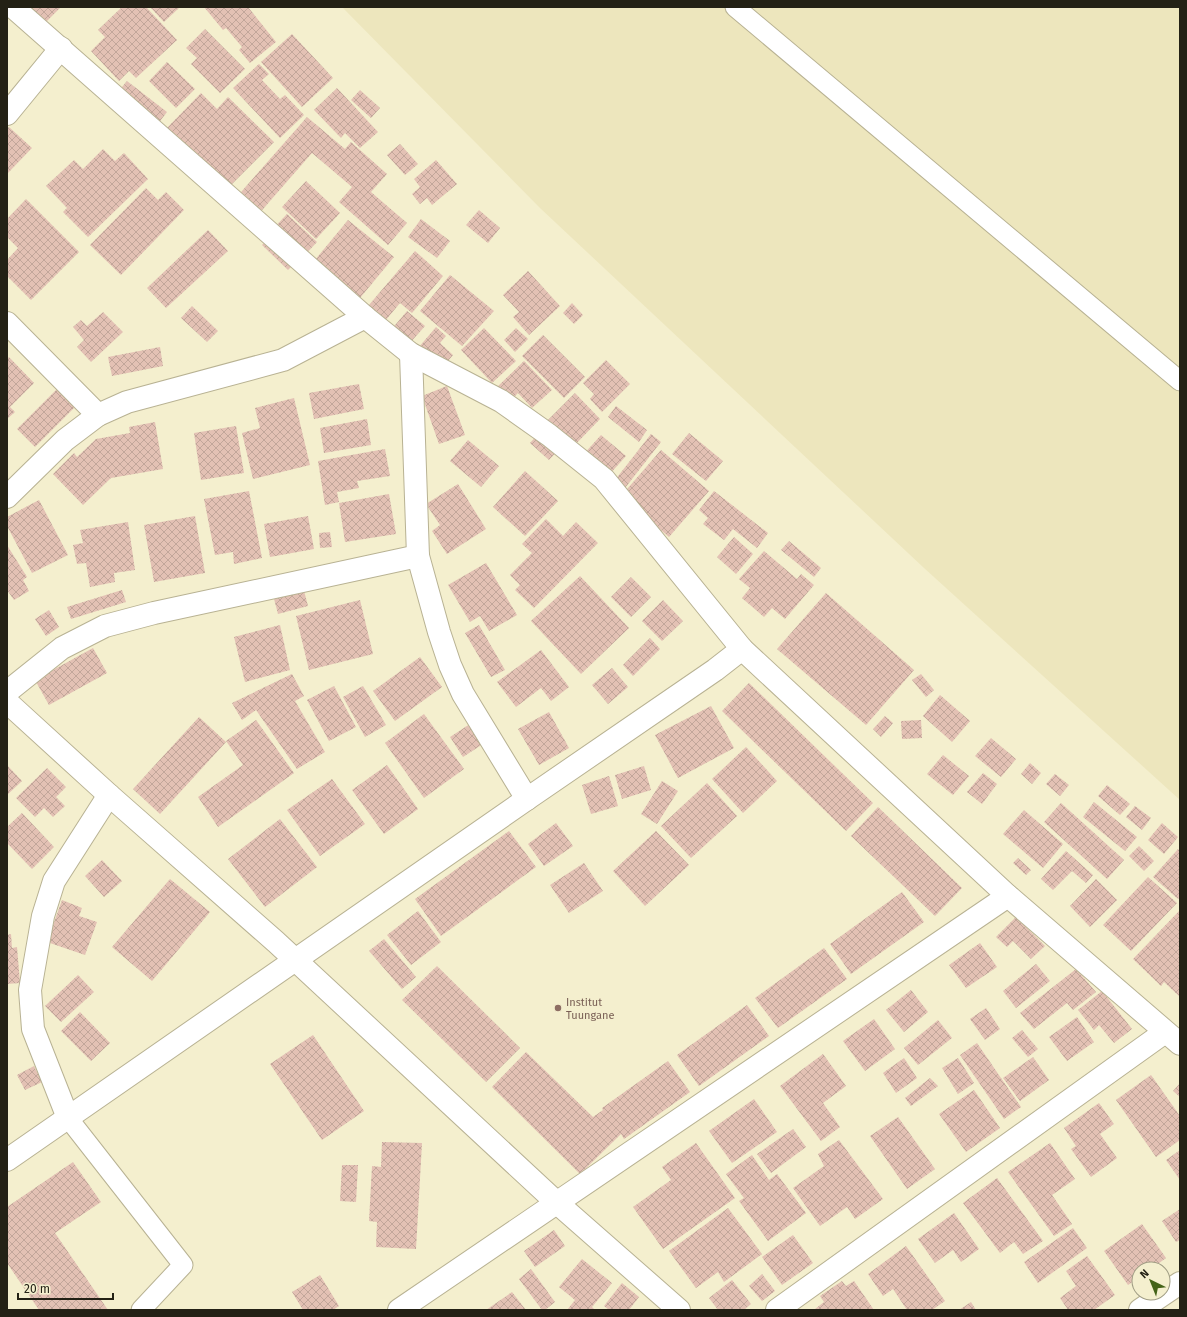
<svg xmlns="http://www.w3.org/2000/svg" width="1187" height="1317" font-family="'Fira Sans',sans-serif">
<defs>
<pattern id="building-cross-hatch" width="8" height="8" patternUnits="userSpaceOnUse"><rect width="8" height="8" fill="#e3c1b4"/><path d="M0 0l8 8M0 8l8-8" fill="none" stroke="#c2a69a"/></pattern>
</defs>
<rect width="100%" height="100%" fill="#f4efce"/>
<!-- built -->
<polygon fill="#ede6bd" points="342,7 1180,7 1180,800 924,568 540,208"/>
<!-- building -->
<g fill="url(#building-cross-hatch)">
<polygon points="24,7 61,7 43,25"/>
<polygon points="122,7 146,7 177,40 136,78 129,71 119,81 91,51 105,37 98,30"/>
<polygon points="150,7 180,7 164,22"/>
<polygon points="204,7 248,7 276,42 250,63 239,50 242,47 226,28 223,30"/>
<polygon points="205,29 245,69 220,93 191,64 197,58 186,48"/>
<polygon points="292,34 333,78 302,107 261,62"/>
<polygon points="167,62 195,89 176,108 149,81"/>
<polygon points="259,64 269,74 262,80 280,99 285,95 304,115 280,138 233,88"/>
<polygon points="127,81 167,112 157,125 117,93"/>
<polygon points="337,88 378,132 360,148 345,133 341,138 314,110"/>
<polygon points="360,90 380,108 371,118 351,100"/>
<polygon points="201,93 217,109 228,97 274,142 230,186 163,132"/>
<polygon points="307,117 345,149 351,142 387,174 371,192 407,223 388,245 339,202 352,187 312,153 256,217 235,199"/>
<polygon points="9,127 32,148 7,174 7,129"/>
<polygon points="400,144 418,164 405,175 387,155"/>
<polygon points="103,149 115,161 124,153 148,179 88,237 63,212 67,208 46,186 74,160 83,169"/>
<polygon points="436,160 457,184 432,205 427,198 420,204 412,194 420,187 414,179"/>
<polygon points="306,181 340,213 316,239 282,207"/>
<polygon points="146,188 158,200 166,192 184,210 121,275 90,245"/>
<polygon points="26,199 79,252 31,300 7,276 7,260 18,248 7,237 7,219"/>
<polygon points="479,210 500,228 488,243 466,225"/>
<polygon points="287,214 317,242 301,259 271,231"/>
<polygon points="421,219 450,241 437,258 408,237"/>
<polygon points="348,220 394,257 355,304 310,266"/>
<polygon points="208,230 228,251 166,308 147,288"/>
<polygon points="269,238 295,263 288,270 262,245"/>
<polygon points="415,251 443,276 412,313 400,303 380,327 363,312"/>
<polygon points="528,271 560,306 529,335 513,317 519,312 503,295"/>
<polygon points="450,275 494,311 462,346 420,311"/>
<polygon points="572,303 583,315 574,324 563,313"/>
<polygon points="192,306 218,331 207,342 181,318"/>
<polygon points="407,311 425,326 408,345 391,330"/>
<polygon points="103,312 123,332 91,362 77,347 84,340 73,327 81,320 87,326"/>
<polygon points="436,327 446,336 440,343 453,355 443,367 419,347"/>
<polygon points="484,328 516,361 492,383 461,350"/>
<polygon points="516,328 528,339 515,352 504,340"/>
<polygon points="543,335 585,377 564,398 522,356"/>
<polygon points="160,347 163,366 112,376 108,357"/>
<polygon points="9,357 34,383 10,407 15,412 7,419 7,359"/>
<polygon points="606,360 630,384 602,412 590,399 594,394 583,383"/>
<polygon points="524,361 552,390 532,408 518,393 508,403 495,389"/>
<polygon points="359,384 364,409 314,419 309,393"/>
<polygon points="447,386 465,435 439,444 422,396"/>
<polygon points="57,389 75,407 35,447 17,429"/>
<polygon points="575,393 600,419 571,449 545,423"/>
<polygon points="294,398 310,465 253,479 242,433 260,428 255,408"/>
<polygon points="616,406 647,430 639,442 608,417"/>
<polygon points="367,419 371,445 324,453 320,428"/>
<polygon points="155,422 163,469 111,478 83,505 53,474 74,453 77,457 96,439 130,433 129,427"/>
<polygon points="236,426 244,473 201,480 194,433"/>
<polygon points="540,432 559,449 549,460 530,443"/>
<polygon points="689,433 723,461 706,481 672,454"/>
<polygon points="651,434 661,442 625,488 615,480"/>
<polygon points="601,435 626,456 608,476 583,455"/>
<polygon points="468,440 499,466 481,487 450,461"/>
<polygon points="385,449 390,476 357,481 359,488 337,492 339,502 325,505 318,461"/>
<polygon points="661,450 709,491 669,537 621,496"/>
<polygon points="525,471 558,501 525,536 493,507"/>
<polygon points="458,484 486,529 447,554 432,531 440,525 426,504"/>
<polygon points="249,491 262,558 234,564 233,552 215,555 204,499"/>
<polygon points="714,491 768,533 757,548 733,529 724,540 703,524 708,518 699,510"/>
<polygon points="389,494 396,534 345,542 339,503"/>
<polygon points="39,500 68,555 32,573 7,526 7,517"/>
<polygon points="195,516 205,573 154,582 144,525"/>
<polygon points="308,516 314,549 270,557 264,524"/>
<polygon points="546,519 563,536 576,522 598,543 534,608 515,590 520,585 510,575 532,553 522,544"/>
<polygon points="128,522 135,570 114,573 115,582 90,587 86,563 77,564 73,545 83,543 80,530"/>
<polygon points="330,532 332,547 320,548 319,533"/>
<polygon points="734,537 753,554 736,574 717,557"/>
<polygon points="789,541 821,568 814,577 781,550"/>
<polygon points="7,545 27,577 23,580 29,591 14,600 7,590"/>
<polygon points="764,551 797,579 801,574 814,585 785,619 772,608 764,617 742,598 750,588 739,579"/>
<polygon points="486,563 517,615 489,631 480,616 470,622 448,585"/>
<polygon points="580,576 629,628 581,674 531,621"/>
<polygon points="631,577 651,597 631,617 611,597"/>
<polygon points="303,587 308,606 278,614 273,595"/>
<polygon points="122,590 126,602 71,619 67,607"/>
<polygon points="826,593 914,670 866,725 777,649"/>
<polygon points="360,600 373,654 309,670 296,616"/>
<polygon points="663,600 683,621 662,641 642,621"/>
<polygon points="49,610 59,627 46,636 35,619"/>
<polygon points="280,625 290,670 245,682 234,637"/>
<polygon points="479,625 505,670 491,677 465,633"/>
<polygon points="650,638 660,649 633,676 623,665"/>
<polygon points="93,648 107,673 49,705 35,680"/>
<polygon points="541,650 569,687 551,701 541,688 516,707 497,682"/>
<polygon points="420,657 442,687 395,721 373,691"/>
<polygon points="612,668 628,687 608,704 592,685"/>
<polygon points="292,674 304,696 295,701 325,752 297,769 256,710 242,720 232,703"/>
<polygon points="921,674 934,690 926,697 912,680"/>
<polygon points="749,683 873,803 846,831 722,711"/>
<polygon points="334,686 356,727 329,741 307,700"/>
<polygon points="363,686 386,725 365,737 343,697"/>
<polygon points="940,695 970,721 952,742 923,716"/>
<polygon points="711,706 734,748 678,778 655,735"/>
<polygon points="549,712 569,748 539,765 518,729"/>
<polygon points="424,714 464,769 424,798 385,743"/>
<polygon points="885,716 893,723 881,737 873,729"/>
<polygon points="199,717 226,742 160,814 133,789"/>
<polygon points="256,720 294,773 218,827 198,797 243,765 226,741"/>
<polygon points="921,720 922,738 902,739 901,721"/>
<polygon points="473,722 486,742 463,757 450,737"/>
<polygon points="991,738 1016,759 1001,777 975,756"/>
<polygon points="746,747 777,781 743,813 712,779"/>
<polygon points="943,755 969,776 953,795 927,774"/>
<polygon points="1030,763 1041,773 1032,784 1021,774"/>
<polygon points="7,765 22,781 7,795"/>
<polygon points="387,765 418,809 384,834 352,790"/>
<polygon points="644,766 651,790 622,799 615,775"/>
<polygon points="47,768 66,787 56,797 65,806 53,817 44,808 35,817 16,798"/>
<polygon points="983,773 997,784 982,804 967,792"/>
<polygon points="1055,774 1069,785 1060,796 1046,784"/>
<polygon points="609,776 618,806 591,814 582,785"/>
<polygon points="332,779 365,824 320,856 287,810"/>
<polygon points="662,781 678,791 657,824 641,814"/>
<polygon points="707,783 737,816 691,858 661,826"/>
<polygon points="1107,785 1130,804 1120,815 1098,796"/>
<polygon points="1094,802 1137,837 1125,851 1083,817"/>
<polygon points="1061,803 1124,860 1107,879 1044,822"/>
<polygon points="1135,806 1151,818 1142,830 1126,817"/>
<polygon points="878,807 962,888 935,916 851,836"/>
<polygon points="1024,810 1063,844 1043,868 1003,834"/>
<polygon points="22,813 54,847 32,869 7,843 7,827"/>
<polygon points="280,819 317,867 265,907 228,859"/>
<polygon points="556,823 573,846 544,866 528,844"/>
<polygon points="1162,823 1178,837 1164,854 1148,840"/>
<polygon points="509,831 536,867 441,936 415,899"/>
<polygon points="656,831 689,865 645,906 613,871"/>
<polygon points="1139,846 1154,861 1144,871 1129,856"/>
<polygon points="1178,849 1180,851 1180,897 1178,899 1153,877"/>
<polygon points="1066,851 1093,875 1086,883 1072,871 1053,890 1041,879"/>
<polygon points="1018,858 1031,870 1026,875 1013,863"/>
<polygon points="102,860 122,881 104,897 85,876"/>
<polygon points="584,863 603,891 569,913 550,885"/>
<polygon points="1148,877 1177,903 1131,951 1103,925"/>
<polygon points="170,879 210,912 152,981 112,947"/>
<polygon points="1096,879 1117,900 1090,927 1070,906"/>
<polygon points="902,892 924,922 851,974 830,944"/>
<polygon points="62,900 82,908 79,916 97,922 85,955 47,942"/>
<polygon points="1180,910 1180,997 1164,982 1161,986 1133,959"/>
<polygon points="418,911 441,942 411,965 387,935"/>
<polygon points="1016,917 1045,946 1031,959 1013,941 1007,947 996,937"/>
<polygon points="11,934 12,948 17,947 20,983 7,984 7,935"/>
<polygon points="384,939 416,977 402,989 369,951"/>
<polygon points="980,943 997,967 966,988 949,965"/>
<polygon points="824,948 847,979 778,1028 755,998"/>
<polygon points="1036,964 1050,981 1016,1008 1003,991"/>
<polygon points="437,966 520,1048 486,1082 402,1000"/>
<polygon points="1076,969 1096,992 1073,1010 1067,1003 1034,1029 1020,1013"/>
<polygon points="78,975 94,992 61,1022 45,1006"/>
<polygon points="911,990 928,1012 904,1032 886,1010"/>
<polygon points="1102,991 1132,1029 1114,1043 1099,1025 1094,1030 1078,1010"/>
<polygon points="747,1005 769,1036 699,1086 677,1055"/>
<polygon points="986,1008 1000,1029 985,1040 970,1019"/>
<polygon points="80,1012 110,1043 91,1061 61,1031"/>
<polygon points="1077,1017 1094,1042 1067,1061 1049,1037"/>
<polygon points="874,1019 895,1049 865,1071 843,1041"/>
<polygon points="938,1020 952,1038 918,1065 904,1048"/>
<polygon points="1022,1030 1038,1049 1028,1057 1012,1038"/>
<polygon points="313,1035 364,1111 322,1140 270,1064"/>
<polygon points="977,1043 1021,1107 1004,1119 960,1055"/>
<polygon points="526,1052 593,1117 603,1110 602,1108 668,1061 690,1092 624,1139 621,1134 580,1174 492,1087"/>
<polygon points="823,1054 846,1086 823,1103 840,1127 821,1141 780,1086"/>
<polygon points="1033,1057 1049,1080 1020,1101 1003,1078"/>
<polygon points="904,1058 917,1078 896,1093 883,1073"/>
<polygon points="958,1058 974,1083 958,1094 942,1068"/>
<polygon points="34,1066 42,1082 25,1090 17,1075"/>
<polygon points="1151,1075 1180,1116 1180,1140 1156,1157 1116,1100"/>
<polygon points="930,1078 938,1086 911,1106 905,1098"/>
<polygon points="1180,1083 1180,1097 1173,1091"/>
<polygon points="974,1090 1000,1128 966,1152 939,1114"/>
<polygon points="754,1099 777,1132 732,1163 709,1131"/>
<polygon points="1099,1103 1114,1124 1100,1134 1117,1158 1091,1177 1071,1149 1076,1146 1064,1128"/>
<polygon points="898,1117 935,1169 907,1189 870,1136"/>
<polygon points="793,1129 806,1147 771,1173 757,1154"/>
<polygon points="839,1140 883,1199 855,1219 847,1207 820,1226 793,1188 824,1166 818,1154"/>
<polygon points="382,1142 422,1143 416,1249 376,1247 377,1222 369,1221 372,1166 381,1167"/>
<polygon points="696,1143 735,1198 663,1249 633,1207 671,1180 662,1167"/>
<polygon points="1050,1143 1075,1179 1052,1195 1072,1224 1054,1236 1008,1172"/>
<polygon points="1180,1150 1180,1180 1166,1160"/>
<polygon points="752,1155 769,1180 777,1174 806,1213 768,1241 739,1201 744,1198 726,1174"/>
<polygon points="73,1162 101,1202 55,1233 108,1310 39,1310 7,1263 7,1207"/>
<polygon points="342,1165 358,1165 356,1202 340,1201"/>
<polygon points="997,1178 1043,1241 1023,1254 1014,1242 1000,1253 963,1203"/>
<polygon points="728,1208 762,1254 724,1282 718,1272 696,1288 669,1251"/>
<polygon points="1180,1209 1180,1240 1176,1242 1162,1221"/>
<polygon points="954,1213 979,1249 961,1262 953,1250 935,1263 918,1239"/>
<polygon points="1142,1224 1166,1258 1151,1269 1139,1269 1139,1278 1128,1285 1104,1251"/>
<polygon points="1073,1228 1087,1248 1038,1283 1024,1262"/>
<polygon points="554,1230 565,1246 535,1267 524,1251"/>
<polygon points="793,1235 813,1263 782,1285 762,1257"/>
<polygon points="906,1246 945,1301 932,1310 907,1310 893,1289 883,1296 868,1274"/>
<polygon points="1087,1256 1115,1295 1094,1310 1068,1310 1060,1298 1076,1286 1066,1271"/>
<polygon points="582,1259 612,1283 592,1307 595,1310 567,1310 575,1300 559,1287"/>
<polygon points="531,1269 555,1302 545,1310 542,1310 519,1279"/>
<polygon points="762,1274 775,1291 762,1301 749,1286"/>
<polygon points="320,1275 339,1306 333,1310 303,1310 292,1292"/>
<polygon points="732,1280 751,1304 744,1310 718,1310 709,1298"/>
<polygon points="842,1281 846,1286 854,1281 874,1310 816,1310 815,1309 824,1302 820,1296"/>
<polygon points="622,1283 639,1297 629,1310 609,1310 604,1306"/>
<polygon points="512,1292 526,1310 486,1310"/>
<polygon points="971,1302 976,1310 959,1310"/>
</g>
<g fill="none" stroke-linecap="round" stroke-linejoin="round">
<defs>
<g id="lane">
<polyline points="735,7 1180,381"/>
<polyline points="68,1118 183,1265 141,1310"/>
</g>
<g id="street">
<polyline points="13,7 365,317 411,354 501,401 549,435 604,479 742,649 1008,896 1180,1044"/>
<polyline points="7,114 61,48"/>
<polyline points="7,323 98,415"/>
<polyline points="411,354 418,556 439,632 450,665 463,694 527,799"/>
<polyline points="7,497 65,440 98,415 127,402 283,360 365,317"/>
<polyline points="7,692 62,648 105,626 154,613 418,556"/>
<polyline points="7,702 109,795 276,942 556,1202 679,1310"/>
<polyline points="68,1118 33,1029 30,990 43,916 54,881 109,795"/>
<polyline points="7,1160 527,799 715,670 742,649"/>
<polyline points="399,1310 1008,896"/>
<polyline points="777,1310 1165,1032"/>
<polyline points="1140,1310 1180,1283"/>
</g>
</defs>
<!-- lane casing -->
<use href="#lane" stroke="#b8b293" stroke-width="21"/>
<!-- street casing -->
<use href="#street" stroke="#b8b293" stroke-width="24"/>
<!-- lane -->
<use href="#lane" stroke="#fff" stroke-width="19"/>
<!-- street -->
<use href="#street" stroke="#fff" stroke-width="22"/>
</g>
<!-- markers -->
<circle fill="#8d6e63" stroke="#f4efce" stroke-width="1.5" cx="558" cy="1008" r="4"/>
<g text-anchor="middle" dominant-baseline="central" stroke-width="3" stroke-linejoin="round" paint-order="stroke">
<!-- education labels -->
<g font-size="11" fill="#785e54" stroke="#f4efce" text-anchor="start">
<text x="566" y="1002">Institut<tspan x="566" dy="13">Tuungane</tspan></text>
</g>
</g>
<!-- border -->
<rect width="1187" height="1317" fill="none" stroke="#232115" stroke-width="16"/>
<!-- north arrow -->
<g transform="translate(1151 1281) rotate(317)"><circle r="19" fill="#f4efce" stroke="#a09d84"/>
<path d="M0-3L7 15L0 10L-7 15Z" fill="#446318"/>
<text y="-6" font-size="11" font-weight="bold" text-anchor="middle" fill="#232115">N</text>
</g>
<!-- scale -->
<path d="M18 1293v6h95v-6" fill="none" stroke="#232115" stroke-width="2"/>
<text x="24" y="1293" font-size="12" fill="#232115" stroke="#f4efce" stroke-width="3" paint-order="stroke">20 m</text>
</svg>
